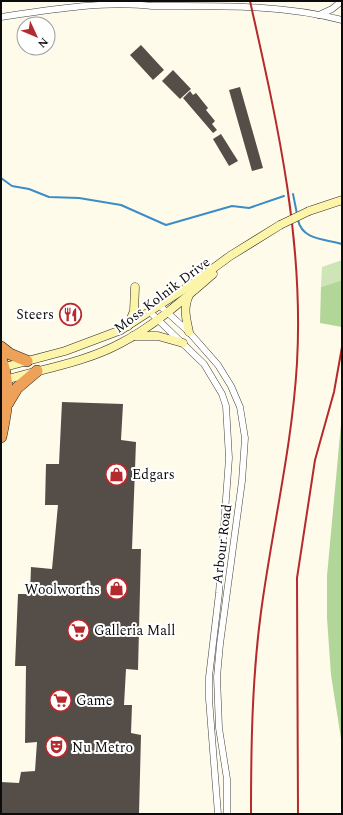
<svg xmlns="http://www.w3.org/2000/svg" width="343" height="815" font-family="Spectral,serif">
<rect width="100%" height="100%" fill="#fefbeb"/>
<!-- green -->
<polygon fill="#cee6b7" points="342,260 342,280 321,287 322,267"/>
<!-- forest -->
<g fill="#b2d697">
<polygon points="342,280 342,327 320,323 321,287"/>
<polygon points="342,413 342,745 331,675 327,618 327,576"/>
</g>
<g fill="none" stroke-linecap="round" stroke-linejoin="round">
<!-- stream -->
<g stroke="#3c8cc7" stroke-width="2">
<polyline points="1,178 12,186 29,189 49,197 79,198 121,205 166,225 232,206 249,208 284,196"/>
<polyline points="293,194 297,214"/>
<path d="M298,220C302,240 325,239 342,244"/>
</g>
</g>
<!-- building -->
<g fill="#544d48">
<polygon points="141,45 164,70 153,80 130,55"/>
<polygon points="173,70 191,89 180,99 162,81"/>
<polygon points="240,87 263,168 252,171 229,90"/>
<polygon points="190,91 193,95 196,93 208,108 206,110 215,121 212,124 217,130 213,133 183,98"/>
<polygon points="221,134 238,161 229,166 213,139"/>
<polygon points="62,402 123,404 121,440 136,442 132,549 141,549 138,670 126,669 124,705 132,705 131,733 141,735 139,814 1,814 1,782 19,783 21,772 35,771 37,742 25,743 26,666 15,666 18,594 30,594 31,567 52,569 58,505 45,505 46,464 59,464"/>
</g>
<g fill="none" stroke-linecap="round" stroke-linejoin="round">
<defs>
<g id="street">
<polyline points="319,15 332,9 342,1"/>
<path d="M1,17C47,10 107,0 152,6C216,6 280,4 342,20"/>
<polyline points="160,306 189,332 218,365 231,386 240,407 245,438 242,481 220,644 217,677 219,728 227,779 227,814"/>
<polyline points="150,312 204,364 222,394 226,406 229,458 219,593 209,677 209,699 218,814"/>
</g>
<g id="secondary">
<polyline points="309,211 342,200"/>
<polyline points="128,326 134,311 135,287"/>
<path d="M189,332C186,318 183,308 189,295"/>
<polyline points="133,336 158,336 183,343"/>
<polyline points="1,368 65,351 121,330 192,284 230,256 280,225"/>
<path d="M2,381C41,369 84,363 121,343C154,326 184,299 213,274"/>
</g>
<g id="highway">
<polyline points="1,347 10,354 27,361"/>
<path d="M1,358C11,388 7,408 1,437"/>
<polyline points="8,403 17,388 37,371"/>
</g>
</defs>
<!-- street casing -->
<use href="#street" stroke="#3f3f3f" stroke-width="7"/>
<!-- secondary casing -->
<use href="#secondary" stroke="#2e2e2e" stroke-width="9"/>
<!-- highway casing -->
<use href="#highway" stroke="#1d1d1d" stroke-width="12"/>
<!-- street -->
<use href="#street" stroke="#fff" stroke-width="6"/>
<!-- secondary -->
<use href="#secondary" stroke="#fbf4a9" stroke-width="8"/>
<!-- highway -->
<use href="#highway" stroke="#eea159" stroke-width="11"/>
<!-- rail -->
<g stroke="#b52a2d" stroke-width="2">
<path d="M250,1C277,122 304,238 297,363C292,448 272,529 261,612C252,679 251,747 251,814"/>
<polyline points="298,814 297,578 315,460 334,392 342,347"/>
</g>
<defs>
<polyline id="secondary-bridge" points="280,225 309,211"/>
</defs>
<!-- secondary-bridge casing -->
<use href="#secondary-bridge" stroke="#2e2e2e" stroke-width="9" stroke-linecap="butt"/>
<!-- secondary-bridge -->
<use href="#secondary-bridge" stroke="#fbf4a9" stroke-width="8"/>
</g>
<!-- icons -->
<defs>
<symbol id="restaurant-ring" viewBox="-11 -11 22 22"><circle r="9.5" fill="#fff" stroke="#b52a2d" stroke-width="1.5"/><path d="M-5-6h1v4h1v-4h1v4h1v-4h1v5L-1.5 .5V6h-2V.5L-5-1ZM5-6V6H3V1.5H1.5Q1.5-4 5-6Z" fill="#b52a2d"/></symbol>
<symbol id="shop-ring" viewBox="-11 -11 22 22"><circle r="9.5" fill="#fff" stroke="#b52a2d" stroke-width="1.5"/><path d="M-5-2.5h2.3a2.7 3.5 0 0 1 5.4 0H5L5.5 6h-11ZM-1.5-2.5h3a1.5 2.3 0 0 0-3 0Z" fill="#b52a2d"/></symbol>
<symbol id="supermarket-ring" viewBox="-11 -11 22 22"><circle r="9.5" fill="#fff" stroke="#b52a2d" stroke-width="1.5"/><path d="M-6-5.5h2.5l.6 2H6L4.5 2H-2.5L-4.4-4H-6ZM-1.5 3.2a1.3 1.3 0 1 0 .1 0ZM3 3.2a1.3 1.3 0 1 0 .1 0Z" fill="#b52a2d"/></symbol>
<symbol id="theatre-ring" viewBox="-11 -11 22 22"><circle r="9.5" fill="#fff" stroke="#b52a2d" stroke-width="1.5"/><path d="M-5-5.5Q0-4 5-5.5V0Q5 5 0 6Q-5 5-5 0ZM-3.3-2.5H-1v1.5H-3.3ZM1-2.5H3.3v1.5H1ZM-2.8 1Q0 5.5 2.8 1Z" fill="#b52a2d"/></symbol>
</defs>
<g fill-rule="evenodd">
<use href="#restaurant-ring" x="58" y="302" width="25" height="25"/>
<use href="#shop-ring" x="104" y="462" width="25" height="25"/>
<use href="#shop-ring" x="104" y="576" width="25" height="25"/>
<use href="#supermarket-ring" x="66" y="618" width="25" height="25"/>
<use href="#supermarket-ring" x="48" y="688" width="25" height="25"/>
<use href="#theatre-ring" x="44" y="734" width="25" height="25"/>
</g>
<g text-anchor="middle" dominant-baseline="central" stroke-width="4" stroke-linejoin="round" paint-order="stroke">
<!-- street labels -->
<g font-size="14" fill="#0c0c0c" stroke="#fff">
<text transform="translate(162 295) rotate(-37)">Moss Kolnik Drive</text>
<text transform="translate(222 544) rotate(-83)">Arbour Road</text>
</g>
<!-- poi labels -->
<g font-size="14" fill="#0c0c0c" stroke="#fff" text-anchor="start">
<text x="54" y="314" text-anchor="end">Steers</text>
<text x="132" y="474">Edgars</text>
<text x="100" y="589" text-anchor="end">Woolworths</text>
<text x="94" y="630">Galleria Mall</text>
<text x="76" y="700">Game</text>
<text x="72" y="747">Nu Metro</text>
</g>
</g>
<!-- border -->
<rect width="343" height="815" fill="none" stroke="#0c0c0c" stroke-width="4"/>
<!-- north arrow -->
<g transform="translate(36 36) rotate(134)"><circle r="19" fill="#ffffff" stroke="#9e9e9e"/>
<path d="M0-3L7 15L0 10L-7 15Z" fill="#b52a2d"/>
<text y="-6" font-size="11" font-weight="bold" text-anchor="middle" fill="#0c0c0c">N</text>
</g>
</svg>
